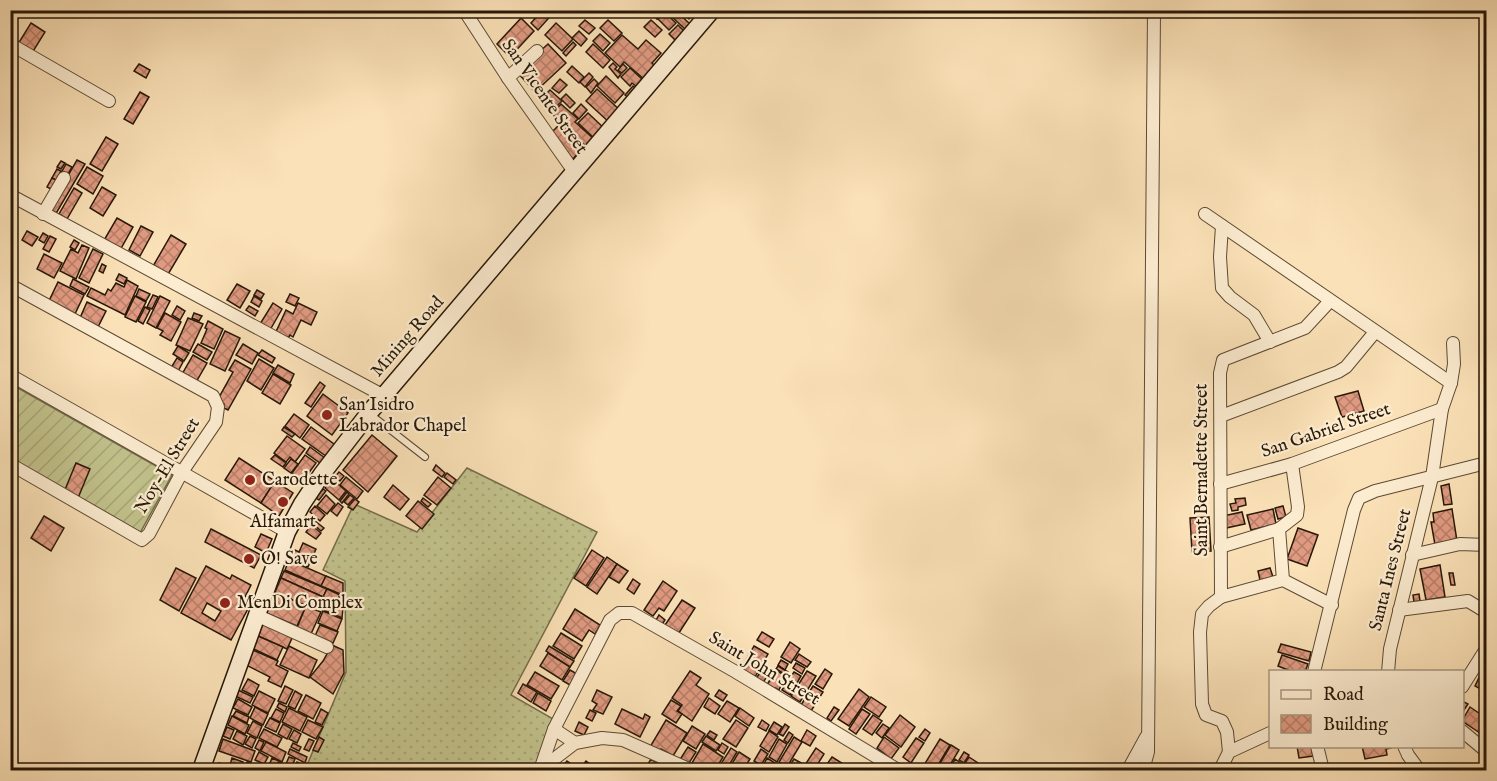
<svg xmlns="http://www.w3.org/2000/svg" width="1497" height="781" font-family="'IM FELL English',serif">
<defs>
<pattern id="grass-dots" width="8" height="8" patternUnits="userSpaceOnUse" patternTransform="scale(1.5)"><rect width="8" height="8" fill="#c2c28c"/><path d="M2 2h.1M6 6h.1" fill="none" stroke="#a7a677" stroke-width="1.8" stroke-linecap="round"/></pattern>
<pattern id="garden-furrows" width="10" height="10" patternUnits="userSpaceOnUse" patternTransform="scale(1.5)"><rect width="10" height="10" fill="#c2c28c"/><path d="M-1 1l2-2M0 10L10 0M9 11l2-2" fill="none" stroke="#a7a677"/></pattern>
<pattern id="building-cross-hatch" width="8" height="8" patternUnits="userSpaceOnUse" patternTransform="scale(1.5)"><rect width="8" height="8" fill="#e09a81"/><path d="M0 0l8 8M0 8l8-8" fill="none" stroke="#b67d68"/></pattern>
</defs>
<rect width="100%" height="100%" fill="#fbe1b7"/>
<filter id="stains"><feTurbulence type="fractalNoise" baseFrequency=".00333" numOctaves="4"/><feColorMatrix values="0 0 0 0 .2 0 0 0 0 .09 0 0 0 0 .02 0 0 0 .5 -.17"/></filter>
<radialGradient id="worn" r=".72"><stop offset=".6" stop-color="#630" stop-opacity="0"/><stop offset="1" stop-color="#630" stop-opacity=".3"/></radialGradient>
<!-- grass -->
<polygon fill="url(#grass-dots)" stroke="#746d4a" stroke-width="1.5" points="467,468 597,532 511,695 555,720 537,764 532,770 305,770 346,672 345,581 323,570 354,504 417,532"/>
<!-- garden -->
<polygon fill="url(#garden-furrows)" stroke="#746d4a" stroke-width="1.5" points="11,384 172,475 135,542 11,471"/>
<!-- building -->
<g fill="url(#building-cross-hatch)" stroke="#271808" stroke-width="1.5" fill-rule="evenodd">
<polygon points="543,10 555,11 538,30 531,23"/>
<polygon points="657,10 664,10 657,19 653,15"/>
<polygon points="680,10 697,10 689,19"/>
<polygon points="676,11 690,24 685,29 671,16"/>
<polygon points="664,12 676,23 669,30 658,19"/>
<polygon points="521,18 534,31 510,57 497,44"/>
<polygon points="585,20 595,28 589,34 579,26"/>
<polygon points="608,20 622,33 614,41 600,28"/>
<polygon points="651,20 662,30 655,37 644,27"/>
<polygon points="31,23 45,32 32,53 18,44"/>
<polygon points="556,23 573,39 562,51 545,35"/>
<polygon points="678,25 685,32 676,41 669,34"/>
<polygon points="579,31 587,39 581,46 572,38"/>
<polygon points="600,34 610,43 603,51 593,41"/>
<polygon points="622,35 638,49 646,40 661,53 652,63 655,66 644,79 624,62 620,67 605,53"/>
<polygon points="573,42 576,45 566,56 563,53"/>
<polygon points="548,44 566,63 535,92 517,72"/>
<polygon points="593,44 610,60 603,68 586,52"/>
<polygon points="613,63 617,67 615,69 621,74 618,78 609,67"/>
<polygon points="139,64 150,70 146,78 134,71"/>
<polygon points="623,64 627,68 622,73 618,70"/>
<polygon points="572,66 584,77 579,83 567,72"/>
<polygon points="630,68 643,80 637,87 632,83 630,86 621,77"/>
<polygon points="589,73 593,77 585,87 580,82"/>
<polygon points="606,76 624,93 615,103 597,86"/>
<polygon points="560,79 567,85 559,93 552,88"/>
<polygon points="594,79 598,83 591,93 586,87"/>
<polygon points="633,86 640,92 632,101 625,95"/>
<polygon points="597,89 622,112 611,124 586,101"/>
<polygon points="550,90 562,101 555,108 543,97"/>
<polygon points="140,92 149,97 133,124 124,119"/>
<polygon points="566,94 575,103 570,108 561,99"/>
<polygon points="561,104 578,119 575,122 595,140 588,148 552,114"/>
<polygon points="581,104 587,110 579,119 573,113"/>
<polygon points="588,113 606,130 596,140 578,123"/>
<polygon points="560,124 584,146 573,159 549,135"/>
<polygon points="106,137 118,144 102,171 90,164"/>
<polygon points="77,160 85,164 54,217 47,212"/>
<polygon points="61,161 65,163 61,169 57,167"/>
<polygon points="66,164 72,167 67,176 61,173"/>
<polygon points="87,167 103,176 93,194 77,184"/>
<polygon points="57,169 61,171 56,180 52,178"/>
<polygon points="52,178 56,180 51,189 47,187"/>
<polygon points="102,187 116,195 103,216 90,208"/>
<polygon points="74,188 82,193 67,219 59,214"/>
<polygon points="117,218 133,227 119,252 103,242"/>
<polygon points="141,226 153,232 140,256 129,250"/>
<polygon points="27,231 38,237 32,246 22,240"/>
<polygon points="43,233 48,236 44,243 39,240"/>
<polygon points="171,235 186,244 167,276 152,268"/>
<polygon points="50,236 56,239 49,252 43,249"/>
<polygon points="74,240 79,243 75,250 70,247"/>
<polygon points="82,245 89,248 76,279 60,271 71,249 78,253"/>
<polygon points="93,249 103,254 89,283 79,278"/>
<polygon points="44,254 62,263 54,278 37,269"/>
<polygon points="102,264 106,266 103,273 99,271"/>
<polygon points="119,274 127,278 124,284 116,280"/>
<polygon points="73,279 89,287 85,294 70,286"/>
<polygon points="127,280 138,286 125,315 87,296 91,288 105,295 108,289 111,291 116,283 124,287"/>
<polygon points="58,282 84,295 74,316 48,303"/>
<polygon points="237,284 250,291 240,308 227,300"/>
<polygon points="139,289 150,294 146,301 136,296"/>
<polygon points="257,290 264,294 261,299 254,295"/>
<polygon points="290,294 299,298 295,306 286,302"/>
<polygon points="153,295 158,297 152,309 147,307"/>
<polygon points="135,296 146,302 136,322 125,317"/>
<polygon points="160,296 170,301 156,328 147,323"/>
<polygon points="254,296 262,301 259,307 251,302"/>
<polygon points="87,302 106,311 98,327 80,318"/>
<polygon points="273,303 282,309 270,330 260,324"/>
<polygon points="298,303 317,312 311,325 301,320 293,337 290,335 287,340 275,334 286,310 293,314"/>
<polygon points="177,306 185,311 180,320 172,315"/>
<polygon points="249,306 258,311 255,316 246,310"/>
<polygon points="145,307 150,310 143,324 138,321"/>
<polygon points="165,313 181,322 171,341 160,335 163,331 157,328"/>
<polygon points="194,313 202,316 199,321 192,318"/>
<polygon points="188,318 203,324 190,351 176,345"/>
<polygon points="208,321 223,329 214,349 201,343 207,329 205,328"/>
<polygon points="225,331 240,338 225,371 210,364"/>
<polygon points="198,344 212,352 207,360 193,352"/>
<polygon points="243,344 258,353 252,364 236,355"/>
<polygon points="178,346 189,353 184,361 173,354"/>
<polygon points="262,350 275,358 272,363 258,355"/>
<polygon points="193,355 207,363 195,384 181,376"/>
<polygon points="177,358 183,362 176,375 169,371"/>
<polygon points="259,359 274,368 261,390 247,381"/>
<polygon points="235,360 251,369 228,410 222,407 224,404 217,401 233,372 229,370"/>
<polygon points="278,365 294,374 290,383 273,373"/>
<polygon points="273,374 291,385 280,404 262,393"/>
<polygon points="320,382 325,386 311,407 305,403"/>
<polygon points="1358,391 1364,411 1342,417 1335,397"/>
<polygon points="323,394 348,413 332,435 307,416"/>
<polygon points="294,414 309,425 300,438 285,426"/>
<polygon points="284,427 295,434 292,437 282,430"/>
<polygon points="311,427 338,447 330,459 302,439"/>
<polygon points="372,435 397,456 368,492 343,470"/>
<polygon points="287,436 305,449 295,462 290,457 286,462 274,453"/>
<polygon points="310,447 325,458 320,463 306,453"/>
<polygon points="275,455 286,463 283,467 271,459"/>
<polygon points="305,455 316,463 303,481 292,473"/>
<polygon points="239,458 275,481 261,503 225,480"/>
<polygon points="291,459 298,464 291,473 284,468"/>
<polygon points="76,463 90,469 78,498 64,492"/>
<polygon points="436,465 445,473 442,477 433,470"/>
<polygon points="339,472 344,476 340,481 335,477"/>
<polygon points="447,473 456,480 453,484 444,477"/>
<polygon points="346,477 363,491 357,499 340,485"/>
<polygon points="438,477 451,488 437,505 424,495"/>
<polygon points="332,479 346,491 339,500 325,488"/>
<polygon points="275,481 293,493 279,516 261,503"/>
<polygon points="1449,484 1452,504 1444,505 1441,486"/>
<polygon points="393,485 409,499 400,510 384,497"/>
<polygon points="323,489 326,491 319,500 316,498"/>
<polygon points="347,492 349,494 342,503 340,501"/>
<polygon points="326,495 335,504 327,514 317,506"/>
<polygon points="350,495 354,498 348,505 344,502"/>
<polygon points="423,498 431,504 428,507 421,501"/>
<polygon points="1245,498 1246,505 1238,507 1238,510 1232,511 1230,504 1236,503 1235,499"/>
<polygon points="355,499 359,502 353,510 348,507"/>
<polygon points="418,501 434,514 422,529 406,516"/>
<polygon points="338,503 343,507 337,516 331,511"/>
<polygon points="315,506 325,515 320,521 310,512"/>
<polygon points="1283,506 1286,517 1278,519 1275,508"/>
<polygon points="1273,509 1276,524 1251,530 1247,515"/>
<polygon points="1452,509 1457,541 1435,545 1431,522 1434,522 1433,513"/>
<polygon points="1242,512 1245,524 1226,528 1223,516"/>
<polygon points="44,516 64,528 51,551 31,538"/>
<polygon points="1209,517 1211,551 1192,552 1190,518"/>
<polygon points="315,521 324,528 321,531 313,524"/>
<polygon points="311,525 321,533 316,539 306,532"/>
<polygon points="1298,528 1318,535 1307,566 1287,559"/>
<polygon points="211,529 261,555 254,568 205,542"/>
<polygon points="261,534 272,539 266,553 255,547"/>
<polygon points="303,543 316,549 308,567 291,559 295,550 299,552"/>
<polygon points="592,550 604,558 586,586 574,578"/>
<polygon points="607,557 617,564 597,594 587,587"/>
<polygon points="289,560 326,576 321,586 285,570"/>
<polygon points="617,564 628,571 619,583 609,577"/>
<polygon points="1440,565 1445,597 1426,600 1420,569"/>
<path d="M206,566L230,579L232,575L251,585L242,603L249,607L231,640L181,613ZM207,603L221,611L215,621L202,613Z"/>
<polygon points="176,568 196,578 179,611 160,600"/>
<polygon points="1270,568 1273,577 1260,580 1258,571"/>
<polygon points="284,571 327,589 323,597 281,578"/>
<polygon points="1449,573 1453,573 1455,585 1451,585"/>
<polygon points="326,576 343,583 343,595 321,586"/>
<polygon points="281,578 323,597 317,611 275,592"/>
<polygon points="633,579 640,584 634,594 627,589"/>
<polygon points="663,581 677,591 664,611 659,608 653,616 644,610"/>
<polygon points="327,589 340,595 337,603 323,597"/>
<polygon points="275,592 306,606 297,626 266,613"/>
<polygon points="1419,594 1420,601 1414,602 1413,595"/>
<polygon points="340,595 344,597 342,618 333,614"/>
<polygon points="323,597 337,603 333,614 318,608"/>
<polygon points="682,600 695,608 677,636 663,628"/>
<polygon points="306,606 321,612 310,636 296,630"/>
<polygon points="575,609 600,625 595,634 589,630 582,641 563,629"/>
<polygon points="323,611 342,619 337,631 318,623"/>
<polygon points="659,615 665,620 661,626 655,622"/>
<polygon points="263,622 293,636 287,649 258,636"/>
<polygon points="320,625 338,632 333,643 315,636"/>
<polygon points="762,632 774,639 769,647 757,640"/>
<polygon points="561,633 582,646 574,659 553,646"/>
<polygon points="258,636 283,647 277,660 252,648"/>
<polygon points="790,642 800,649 791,663 781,657"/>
<polygon points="1281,644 1311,652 1309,661 1278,652"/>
<polygon points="332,645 343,650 344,673 333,694 310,677 323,661"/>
<polygon points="289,646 317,660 309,678 280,665"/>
<polygon points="549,646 574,661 570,667 546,651"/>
<polygon points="754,646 768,654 755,677 741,669"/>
<polygon points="253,650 278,661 276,665 288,671 281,687 268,681 270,677 246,665"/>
<polygon points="548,653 570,667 562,680 540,666"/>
<polygon points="799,654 811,662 807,667 795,660"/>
<polygon points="1282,655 1308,664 1305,672 1293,672 1278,666"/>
<polygon points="781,660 788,664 785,670 778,665"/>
<polygon points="796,663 805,668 802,674 793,668"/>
<polygon points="1486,663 1486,692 1475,686"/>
<polygon points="778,666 788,672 786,675 776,669"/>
<polygon points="762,669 768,674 763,683 756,679"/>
<polygon points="825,669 832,674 823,689 815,684"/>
<polygon points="570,670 577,674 570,685 563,681"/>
<polygon points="776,670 785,676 779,690 775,688 772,693 765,688"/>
<polygon points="690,671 701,678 696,685 709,694 692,721 678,711 682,705 672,698"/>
<polygon points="807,671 816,676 800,702 791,696"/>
<polygon points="535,672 559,686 551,699 527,685"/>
<polygon points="794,672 801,676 790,695 782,690"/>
<polygon points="248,679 259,685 254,696 242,690"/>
<polygon points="523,684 537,692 531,702 518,693"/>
<polygon points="285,686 293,690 286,704 278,701"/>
<polygon points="813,686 823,692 811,711 801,705"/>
<polygon points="859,689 869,697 849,726 838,719"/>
<polygon points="238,690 253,697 250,703 235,696"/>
<polygon points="597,690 612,697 603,714 593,710 597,704 592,701"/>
<polygon points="719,690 727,695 723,701 715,696"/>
<polygon points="259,691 275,699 268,713 252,705"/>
<polygon points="295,691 302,695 295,709 288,706"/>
<polygon points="538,693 551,701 546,711 533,703"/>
<polygon points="306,695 321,703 313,719 298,711"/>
<polygon points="871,697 886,707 879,717 864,707"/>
<polygon points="709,698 720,706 715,714 704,707"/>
<polygon points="238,699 252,707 248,715 233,708"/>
<polygon points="671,700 681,706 677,711 682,714 676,723 662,714"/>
<polygon points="727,701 739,708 730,722 718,714"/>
<polygon points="1462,701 1468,704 1462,713"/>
<polygon points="279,703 287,707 285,712 277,707"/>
<polygon points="255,707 268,714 263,725 250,718"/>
<polygon points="834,707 839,710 831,721 827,718"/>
<polygon points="1470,707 1486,718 1486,730 1483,735 1462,721"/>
<polygon points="289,708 307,717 300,731 282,722"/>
<polygon points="740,708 754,718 749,726 735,716"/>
<polygon points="276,709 284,713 280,722 271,718"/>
<polygon points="321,709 328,713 322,725 315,722"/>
<polygon points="622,709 643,719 645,714 650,717 640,737 615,724"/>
<polygon points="862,709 870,714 856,734 849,729"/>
<polygon points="590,710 596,713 592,721 586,718"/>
<polygon points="236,711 249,717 247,723 233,716"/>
<polygon points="873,715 882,721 872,735 863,729"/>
<polygon points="900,715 915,727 901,747 885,735"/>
<polygon points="232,716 249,725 245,734 228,725"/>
<polygon points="270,718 280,723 276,732 265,727"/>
<polygon points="308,720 323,727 316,739 302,732"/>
<polygon points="666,720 687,733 673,756 661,749 659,753 650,747"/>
<polygon points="736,720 748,728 736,747 723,739"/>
<polygon points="762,720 769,725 766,731 758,727"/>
<polygon points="253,721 262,726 257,738 247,733"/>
<polygon points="579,722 588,727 584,735 575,731"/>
<polygon points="774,722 782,727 777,735 769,730"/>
<polygon points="283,724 292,729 287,739 278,734"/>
<polygon points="785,724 789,727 783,736 779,734"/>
<polygon points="883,724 889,728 882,738 876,733"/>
<polygon points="692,726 705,734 696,749 683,741"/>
<polygon points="227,727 234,730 230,739 223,736"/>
<polygon points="264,729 282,738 277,747 259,738"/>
<polygon points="925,729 930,733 925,741 919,737"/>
<polygon points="294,730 301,734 297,743 289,739"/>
<polygon points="807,730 816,736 810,746 801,741"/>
<polygon points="237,731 247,736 243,745 233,739"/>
<polygon points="710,731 717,735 714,740 707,735"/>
<polygon points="769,731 778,737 769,752 760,746"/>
<polygon points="789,732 793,735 788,743 784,740"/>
<polygon points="250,736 256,739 252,748 245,744"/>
<polygon points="706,736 720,745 716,751 702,742"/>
<polygon points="319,737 324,740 318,752 313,750"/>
<polygon points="794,737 802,742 787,767 779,762"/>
<polygon points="884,737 899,748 891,759 877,748"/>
<polygon points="916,738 924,743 911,763 903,757"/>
<polygon points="223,739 255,751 251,762 219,751"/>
<polygon points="309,739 314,741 309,751 304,749"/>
<polygon points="779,739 787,744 777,762 769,757"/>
<polygon points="940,739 950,745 935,770 921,770"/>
<polygon points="259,740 264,742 260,751 255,748"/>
<polygon points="266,742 286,752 282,762 261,751"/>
<polygon points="293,743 301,747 299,751 291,747"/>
<polygon points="722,743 728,747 724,754 718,750"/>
<polygon points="703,744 723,757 715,770 707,768 704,770 692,763"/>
<polygon points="951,745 959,750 947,770 936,770"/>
<polygon points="1297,746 1311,746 1313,756 1299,758"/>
<polygon points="1362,746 1390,746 1391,748 1386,749 1387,755 1365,759"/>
<polygon points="688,747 696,752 687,766 679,761"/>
<polygon points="731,748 737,752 726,770 717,770"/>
<polygon points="816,748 824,754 814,770 792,770 788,768 794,759 805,765"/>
<polygon points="290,749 307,757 305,763 288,754"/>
<polygon points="761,749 768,754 761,765 754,761"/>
<polygon points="259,752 268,757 264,764 255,760"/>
<polygon points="739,752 750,759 743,770 728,770"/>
<polygon points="964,752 969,755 964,763 959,760"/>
<polygon points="289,757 295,759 292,766 286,764"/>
<polygon points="832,757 853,770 823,770"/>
<polygon points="969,757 978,763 973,770 960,770"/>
<polygon points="232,758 243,762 241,769 230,765"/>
<polygon points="272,758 279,761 276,766 270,763"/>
<polygon points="767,758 778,765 774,770 766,770 762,768"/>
<polygon points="651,759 659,764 656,769 648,764"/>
<polygon points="955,759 962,764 958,770 950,768"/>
<polygon points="567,761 577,768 576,770 560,770"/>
<polygon points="586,761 594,767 591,770 579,770"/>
<polygon points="247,762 262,768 261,770 244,770"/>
<polygon points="279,762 286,765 284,770 268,770 271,764 277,767"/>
<polygon points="297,762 305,766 302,770 293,770"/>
<polygon points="219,763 241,770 216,770"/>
<polygon points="630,764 639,770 625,770"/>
<polygon points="755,764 764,770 756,770 752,768"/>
<polygon points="861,764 872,770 857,770"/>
</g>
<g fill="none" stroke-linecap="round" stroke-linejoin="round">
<defs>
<polyline id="lane" points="370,414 425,457"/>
<g id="street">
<polyline points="464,10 508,78 575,173"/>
<polyline points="10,44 109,101"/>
<polyline points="508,78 537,51"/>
<polyline points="10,195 384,396"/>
<polyline points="43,214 64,178"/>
<polyline points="1205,214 1451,383"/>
<polyline points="1222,226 1220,257 1222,288 1230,297 1254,315 1270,342"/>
<polyline points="10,285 213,396 218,407 216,422 182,472 149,534 142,540 10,464"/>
<polyline points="10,375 287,532"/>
<polyline points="1221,416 1338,372 1346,367 1375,332"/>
<polyline points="1220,484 1292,464 1442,409"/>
<polyline points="1220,547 1279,529"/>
<polyline points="1412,555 1460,544 1486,545"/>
<polyline points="1283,580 1279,529 1297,515 1298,507 1292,464"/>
<polyline points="1221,597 1220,373 1223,360 1305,328 1330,301"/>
<polyline points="1399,610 1468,601 1486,612"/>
<polyline points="256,615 327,647"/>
<polyline points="1314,672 1354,510 1359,498 1375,491 1486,463"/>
<polyline points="1388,672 1390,649 1432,477 1442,409 1451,383 1454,364 1453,343"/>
<polyline points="1462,687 1486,649"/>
<polyline points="554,729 575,743"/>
<polyline points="1462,731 1486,751"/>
<polyline points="1317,746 1323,770"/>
<polyline points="1404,746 1408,755 1419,770"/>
<polyline points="1229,752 1227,732 1222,721 1206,715 1202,704 1200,632 1202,614 1209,606 1221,597 1283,580 1332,605"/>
<polyline points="541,769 575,743 602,738 623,740 691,770"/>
<polyline points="540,770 554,729 610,620 619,613 632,613 736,672 898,770"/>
<polyline points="1128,770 1146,737"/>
<polyline points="1143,770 1148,752 1154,10"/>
<polyline points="1220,770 1229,752 1270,733"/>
</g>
<polyline id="secondary" points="201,770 287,532 302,504 322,474 369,413 712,10"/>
</defs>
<!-- lane casing -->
<use href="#lane" stroke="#5c4a34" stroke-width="8"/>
<!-- street casing -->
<use href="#street" stroke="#5c4a34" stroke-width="14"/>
<!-- secondary casing -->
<use href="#secondary" stroke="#271808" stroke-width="19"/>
<!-- lane -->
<use href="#lane" stroke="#fcecd0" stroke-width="6"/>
<!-- street -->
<use href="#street" stroke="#fcecd0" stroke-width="12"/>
<!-- secondary -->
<use href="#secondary" stroke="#fcecd0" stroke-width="16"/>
</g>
<!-- markers -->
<g fill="#8f2418" stroke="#fcecd0" stroke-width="2">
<circle cx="327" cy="415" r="6"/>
<circle cx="250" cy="480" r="6"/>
<circle cx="283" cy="502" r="6"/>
<circle cx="249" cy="559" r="6"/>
<circle cx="225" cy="603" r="6"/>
</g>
<g text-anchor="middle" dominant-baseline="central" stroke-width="4.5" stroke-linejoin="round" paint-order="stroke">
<!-- street labels -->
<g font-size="18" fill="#271808" stroke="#fcecd0">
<text transform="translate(544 97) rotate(55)">San Vicente Street</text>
<text transform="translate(408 337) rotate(-49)">Mining Road</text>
<text transform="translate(1326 431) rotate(-19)">San Gabriel Street</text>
<text transform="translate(168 466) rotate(-59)">Noy-El Street</text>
<text transform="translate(1202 470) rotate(-90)">Saint Bernadette Street</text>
<text transform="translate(1391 570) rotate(-76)">Santa Ines Street</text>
<text transform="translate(764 669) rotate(31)">Saint John Street</text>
</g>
<!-- poi labels -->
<g font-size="18" fill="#271808" stroke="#fcecd0" text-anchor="start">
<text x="339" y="405">San Isidro<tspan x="339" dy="21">Labrador Chapel</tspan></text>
<text x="262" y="480">Carodette</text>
<text x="283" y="522" text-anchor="middle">Alfamart</text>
<text x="261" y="559">O! Save</text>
<text x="237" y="603">MenDi Complex</text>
</g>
</g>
<!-- margin -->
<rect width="1497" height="781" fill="none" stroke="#fbe1b7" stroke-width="36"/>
<rect x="12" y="12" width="1473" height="757" fill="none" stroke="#271808" stroke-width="3"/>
<rect x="18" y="18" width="1461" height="745" fill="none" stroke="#271808" stroke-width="1.5"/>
<!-- legend -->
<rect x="1269" y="670" width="195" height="78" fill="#fcecd0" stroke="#a79780" stroke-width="1.5"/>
<rect x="1281" y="690" width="30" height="9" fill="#fcecd0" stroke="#a79780" stroke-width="1.5"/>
<text x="1323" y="700" font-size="18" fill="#271808">Road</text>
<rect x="1281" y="715" width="30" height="18" fill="url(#building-cross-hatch)" stroke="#a79780" stroke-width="1.5"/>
<text x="1323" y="730" font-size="18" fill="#271808">Building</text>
<rect width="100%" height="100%" filter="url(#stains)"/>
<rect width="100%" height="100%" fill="url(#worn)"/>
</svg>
